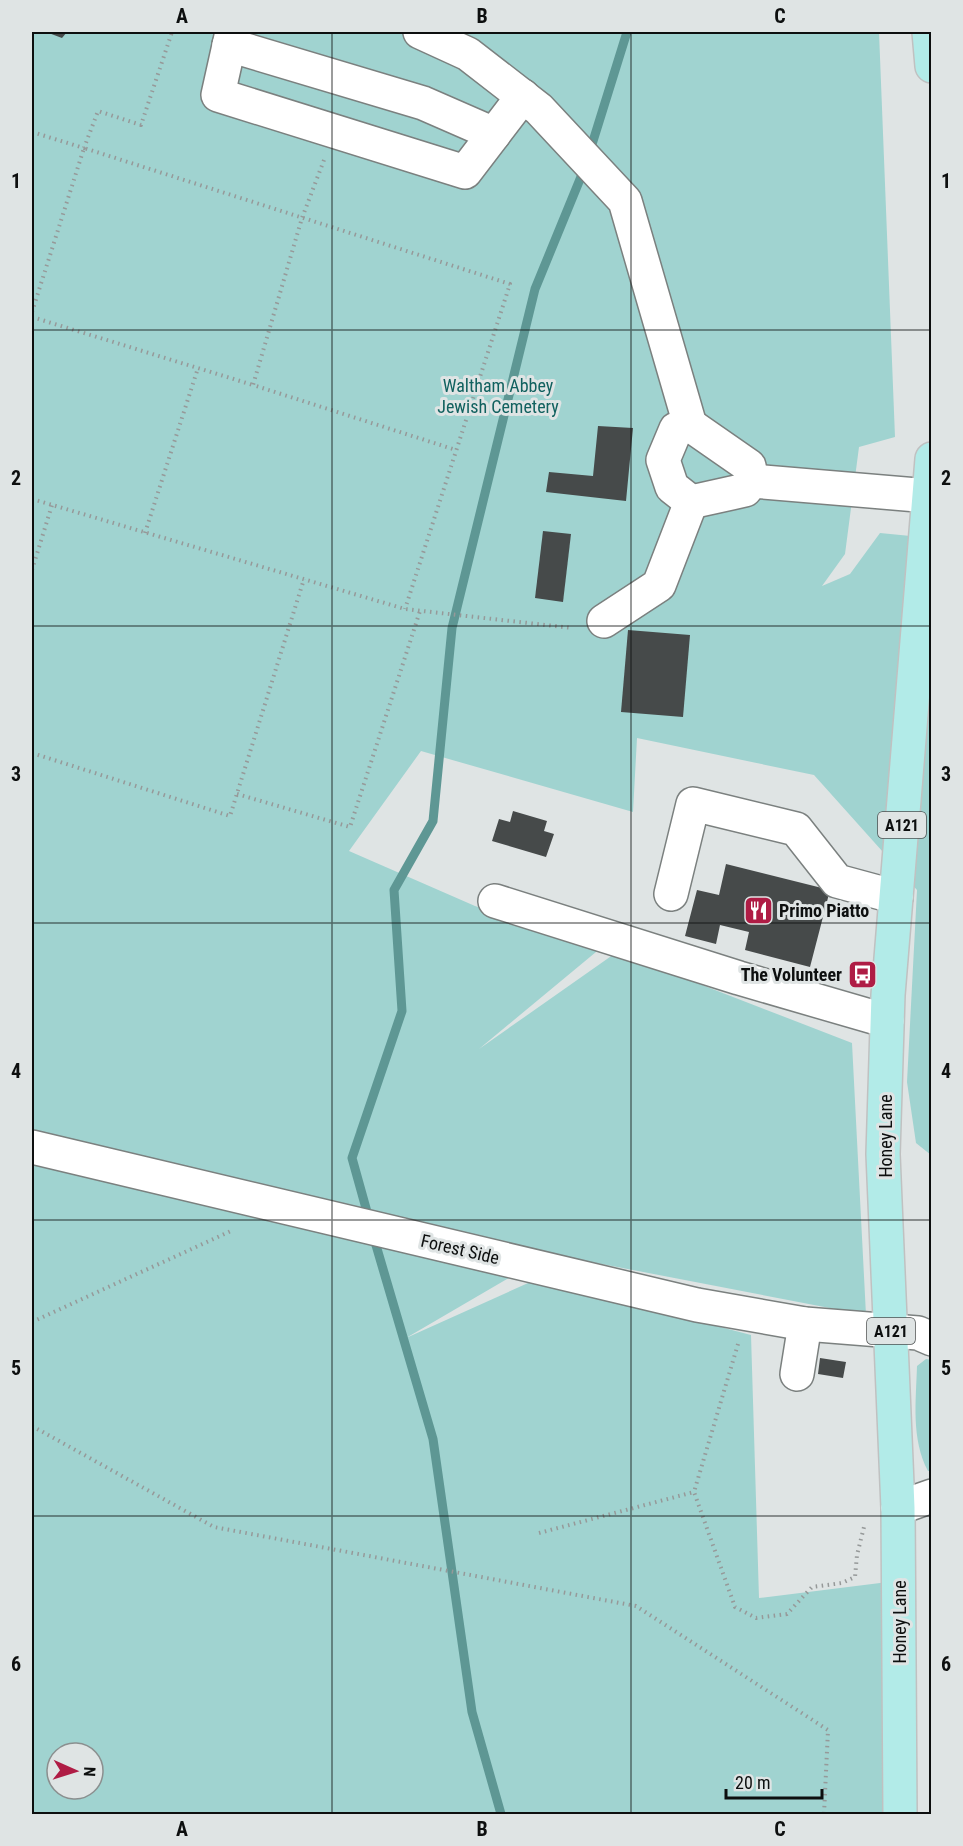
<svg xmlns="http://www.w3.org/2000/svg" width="963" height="1846" font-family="'Roboto Condensed',sans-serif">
<rect width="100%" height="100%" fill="#dfe4e4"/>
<!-- green -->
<g fill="#a0d3d0" fill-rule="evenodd">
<path d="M32,32H879L895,437L859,447L845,554L822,586L850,574L880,533L931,538V1155L916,1143L907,1082L917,890L814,775L637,738L633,812L421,751L349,851L475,906L602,947L479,1049L617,952L852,1043L866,1315L550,1254L406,1338L537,1279L751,1335L759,1598L888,1582L885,1814H32ZM57,1753H93V1789H57Z"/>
<path d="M926,1359L932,1360L931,1471H928C911,1439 916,1401 917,1366Z"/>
</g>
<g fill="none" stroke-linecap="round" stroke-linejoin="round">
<!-- stream -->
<g stroke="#5e9794" stroke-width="9">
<polyline points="589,154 627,32"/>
<polyline points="369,1219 352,1158 402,1011 394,890 433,821 452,628 535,289 585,167"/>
<polyline points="373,1235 433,1439 472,1712 501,1814"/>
</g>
</g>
<!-- building -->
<g fill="#464a4a">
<polygon points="46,32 67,32 62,38"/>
<polygon points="598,426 633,428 626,501 546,492 549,472 593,476"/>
<polygon points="543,531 571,534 563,602 535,598"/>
<polygon points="628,630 690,635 683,717 621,712"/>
<polygon points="513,811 547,821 544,831 554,834 546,857 492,841 499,819 510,822"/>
<polygon points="726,864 830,890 810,967 745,950 749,932 720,925 716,944 685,936 697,890 719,895"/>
<polygon points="820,1358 846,1362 843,1378 818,1374"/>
</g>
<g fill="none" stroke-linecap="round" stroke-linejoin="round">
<defs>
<g id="minor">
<polyline points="232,32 218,95 465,172 523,96"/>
<polyline points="420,32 468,54 539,109 625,201 690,425"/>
<polyline points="229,45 423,103 494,134"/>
<polygon points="690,425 749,466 752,481 745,490 691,502 672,487 663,460 676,429"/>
<polyline points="752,481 929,496"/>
<polyline points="604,621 659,585 691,502"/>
<polyline points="671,894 693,804 796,829 837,881 896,897"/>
<polyline points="495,901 739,978 887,1021"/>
<polyline points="32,1147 697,1305 805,1324 918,1333 932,1339"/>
<polyline points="797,1374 805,1324"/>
<polyline points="898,1508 932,1496"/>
</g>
<g id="major">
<polyline points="929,32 932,66"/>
<polyline points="900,1814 898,1508 883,1154 888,995 932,459"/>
</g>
</defs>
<!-- minor casing -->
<use href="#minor" stroke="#7b807f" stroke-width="36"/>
<!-- major casing -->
<use href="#major" stroke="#c0c1c1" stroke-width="36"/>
<!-- path -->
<g stroke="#969999" stroke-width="4" stroke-dasharray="1.5 4.5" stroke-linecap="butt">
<polyline points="32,132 84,148 98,111 141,125 172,32"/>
<polyline points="324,160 302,218 253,385 456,450"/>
<polyline points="32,312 84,148 510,284 405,609"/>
<polyline points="32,317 253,385"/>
<polyline points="32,499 405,609 572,628"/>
<polyline points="145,533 198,368"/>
<polyline points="32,570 52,505"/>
<polyline points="32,753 230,816 304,579"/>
<polyline points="237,794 350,827 420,611"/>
<polyline points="32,1322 233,1230"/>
<polyline points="738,1344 694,1492 735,1607 756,1618 787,1614 812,1587 842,1583 855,1577 857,1555 864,1527"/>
<polyline points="32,1426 214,1527 636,1606 828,1730 824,1814"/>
<polyline points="539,1533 694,1492"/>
</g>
<!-- minor -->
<use href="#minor" stroke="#fff" stroke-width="33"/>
<!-- major -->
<use href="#major" stroke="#b2ebe8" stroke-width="33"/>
</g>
<!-- grid -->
<path fill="none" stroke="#0d0f0f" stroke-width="1.5" stroke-opacity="0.55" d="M332,32V1814M631,32V1814M32,330H932M32,626H932M32,923H932M32,1220H932M32,1516H932"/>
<!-- icons -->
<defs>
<symbol id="restaurant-square" viewBox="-11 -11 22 22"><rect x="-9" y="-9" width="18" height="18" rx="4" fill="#af1c45" stroke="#dfe4e4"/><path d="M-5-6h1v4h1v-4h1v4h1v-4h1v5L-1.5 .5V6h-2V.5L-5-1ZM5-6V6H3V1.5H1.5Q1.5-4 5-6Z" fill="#fff"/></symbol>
<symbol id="bus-square" viewBox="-11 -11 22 22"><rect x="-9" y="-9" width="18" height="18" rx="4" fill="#af1c45" stroke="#dfe4e4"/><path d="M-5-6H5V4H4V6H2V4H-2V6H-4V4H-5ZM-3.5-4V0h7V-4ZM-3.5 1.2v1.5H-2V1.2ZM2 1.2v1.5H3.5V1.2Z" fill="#fff"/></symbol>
</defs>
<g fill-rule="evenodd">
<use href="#restaurant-square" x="742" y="894" width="33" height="33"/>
<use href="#bus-square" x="846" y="958" width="33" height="33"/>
</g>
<g text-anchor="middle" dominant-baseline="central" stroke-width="6" stroke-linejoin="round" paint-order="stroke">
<!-- shield labels -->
<g fill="#dfe4e4" stroke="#4c4f4f" stroke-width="1.5">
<rect x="878" y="812" width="48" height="26" rx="4.5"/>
<rect x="867" y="1318" width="48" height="26" rx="4.5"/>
</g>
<g font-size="16" font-weight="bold" fill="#0d0f0f">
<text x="902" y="825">A121</text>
<text x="891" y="1331">A121</text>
</g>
<!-- park labels -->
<g font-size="18" fill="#11615f" stroke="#dfe4e4">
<text x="498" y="385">Waltham Abbey<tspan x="498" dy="21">Jewish Cemetery</tspan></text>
</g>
<!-- poi labels -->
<g font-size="18" font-weight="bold" fill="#0d0f0f" stroke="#dfe4e4" text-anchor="start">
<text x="779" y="910">Primo Piatto</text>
<text x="842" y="974" text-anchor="end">The Volunteer</text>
</g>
<!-- street labels -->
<g font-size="18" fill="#0d0f0f" stroke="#dfe4e4">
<text transform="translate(885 1136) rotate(-90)">Honey Lane</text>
<text transform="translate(460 1249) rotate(13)">Forest Side</text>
<text transform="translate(899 1622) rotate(-90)">Honey Lane</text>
</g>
</g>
<!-- border -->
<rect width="963" height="1846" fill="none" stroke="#dfe4e4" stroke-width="66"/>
<!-- north arrow -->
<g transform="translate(75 1771) rotate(93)"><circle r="28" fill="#dfe4e4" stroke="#8b8f8f" stroke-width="1.5"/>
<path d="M0-4.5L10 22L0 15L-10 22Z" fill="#af1c45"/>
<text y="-9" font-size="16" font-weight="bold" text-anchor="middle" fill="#0d0f0f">N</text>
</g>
<!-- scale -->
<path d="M726 1789v9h96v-9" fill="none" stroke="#0d0f0f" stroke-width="3"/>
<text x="735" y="1789" font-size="18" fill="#0d0f0f" stroke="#dfe4e4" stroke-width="4.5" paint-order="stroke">20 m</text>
<rect x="33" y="33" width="897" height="1780" fill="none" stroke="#0d0f0f" stroke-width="2"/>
<g font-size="20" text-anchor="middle" font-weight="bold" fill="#0d0f0f">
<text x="182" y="23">A</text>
<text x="482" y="23">B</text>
<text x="780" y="23">C</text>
<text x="16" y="188">1</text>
<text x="946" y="188">1</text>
<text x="16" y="485">2</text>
<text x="946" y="485">2</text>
<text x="16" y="781">3</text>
<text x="946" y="781">3</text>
<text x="16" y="1078">4</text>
<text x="946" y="1078">4</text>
<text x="16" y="1375">5</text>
<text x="946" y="1375">5</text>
<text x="16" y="1671">6</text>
<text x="946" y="1671">6</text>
<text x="182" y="1836">A</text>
<text x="482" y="1836">B</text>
<text x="780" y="1836">C</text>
</g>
</svg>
